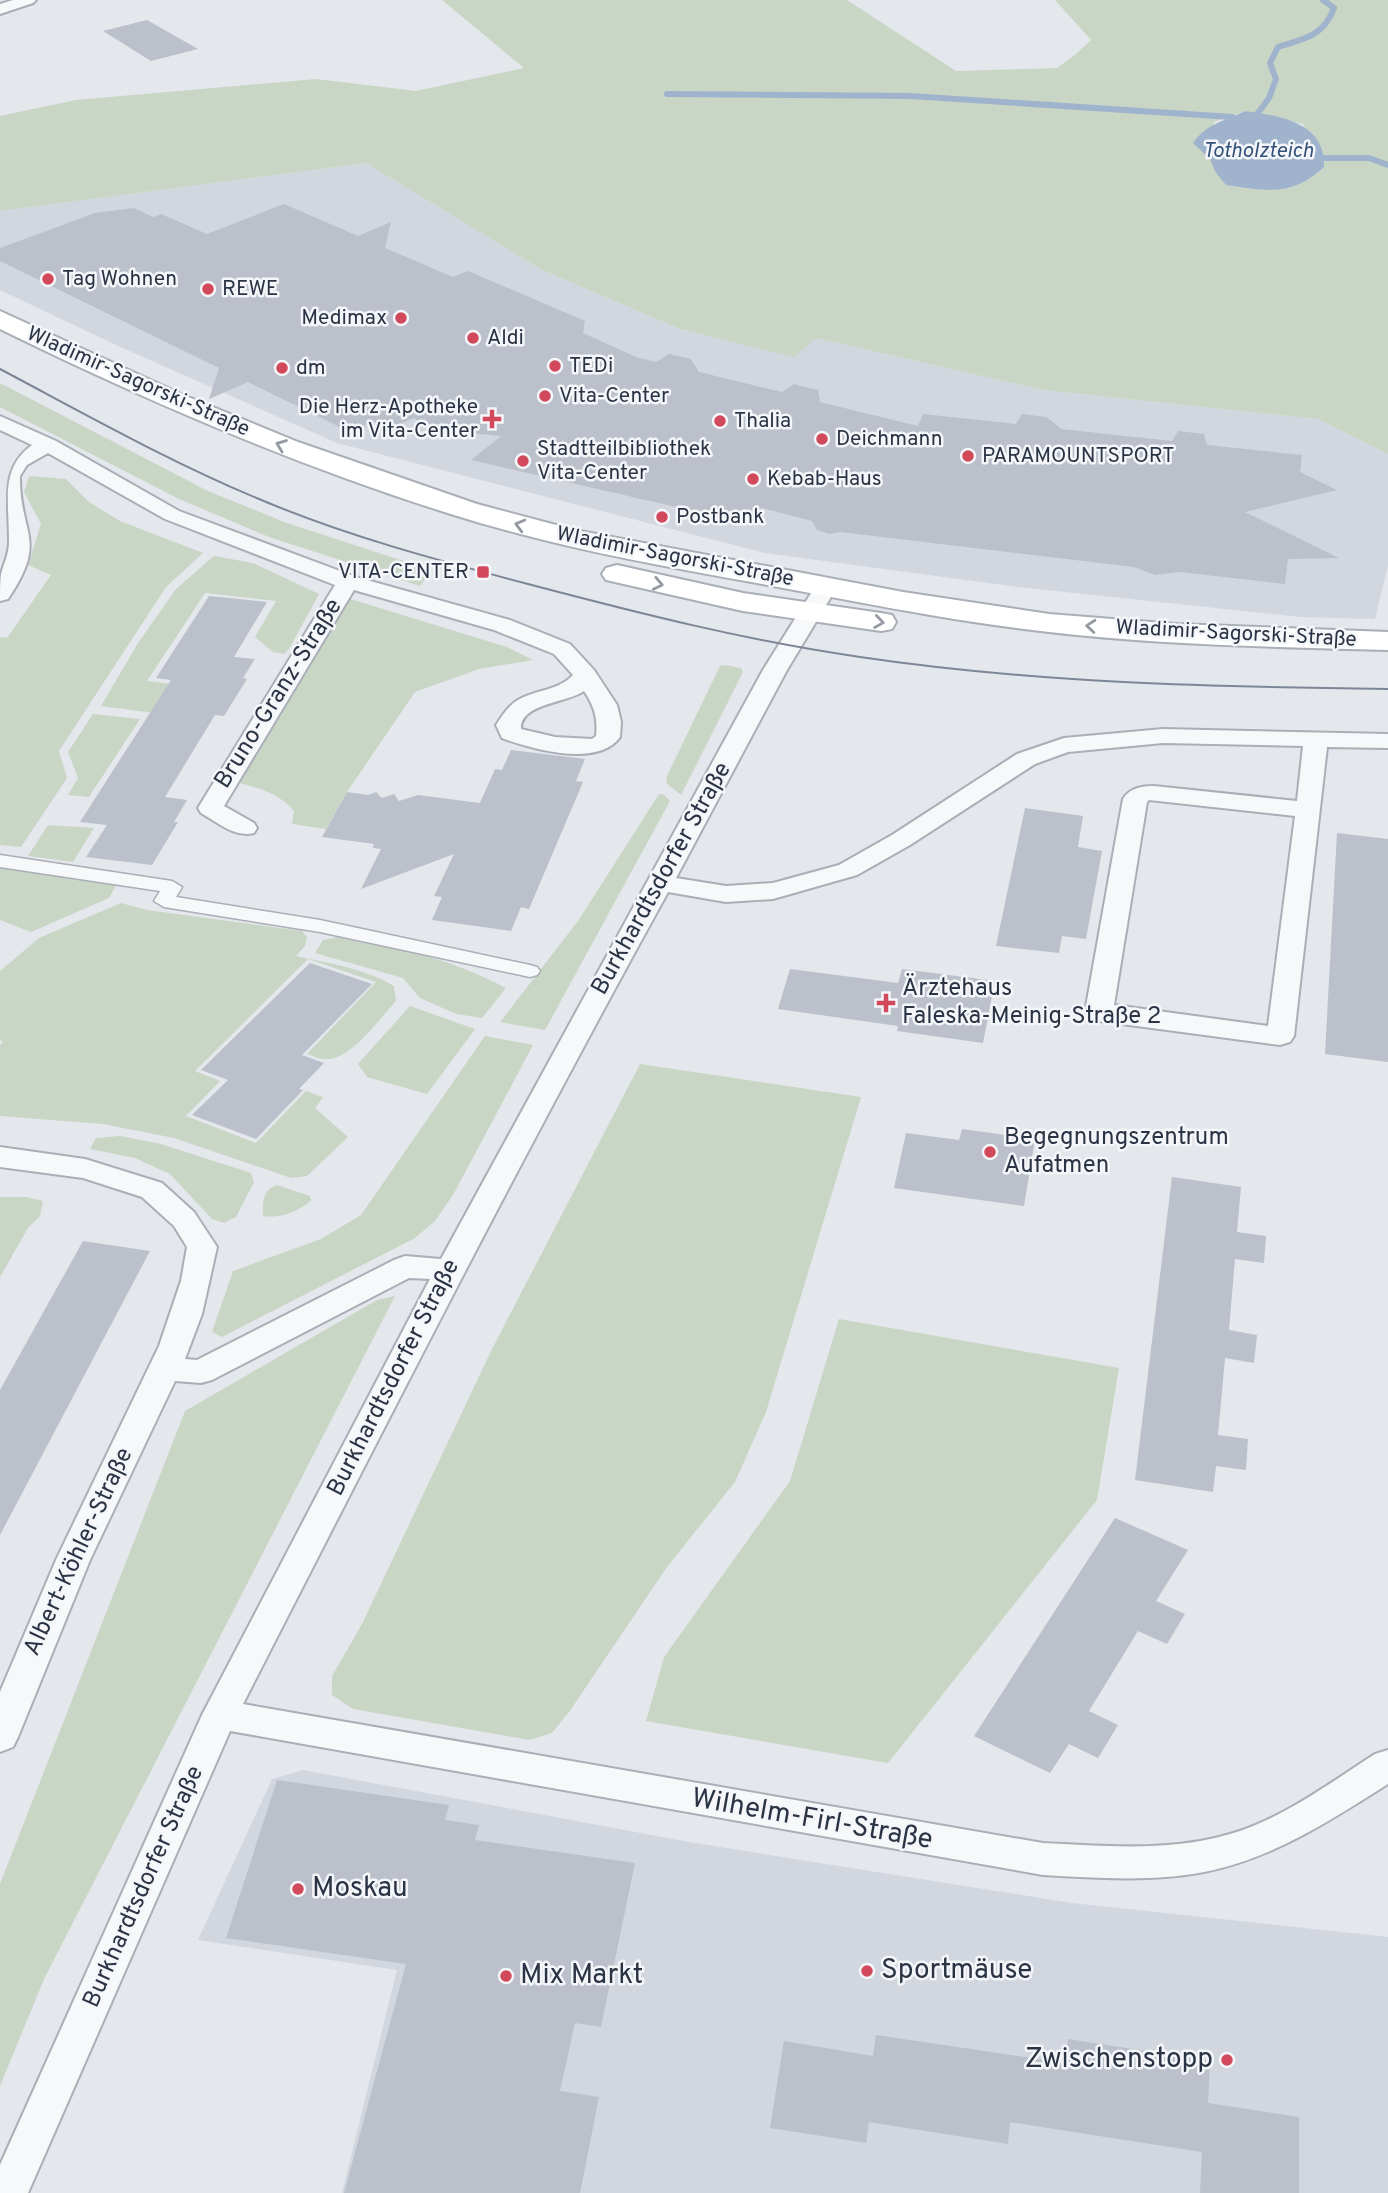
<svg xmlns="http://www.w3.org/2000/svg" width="1388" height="2193" font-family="Overpass,sans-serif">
<rect width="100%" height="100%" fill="#e4e7ec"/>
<!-- built -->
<g fill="#d2d6de">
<polygon points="366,163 542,270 680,329 729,341 816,338 1043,390 1318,419 1388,454 1388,565 1375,619 1300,617 1018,587 765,553 337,443 116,345 0,290 0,211"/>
<polygon points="303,1770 689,1842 1072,1903 1388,1937 1388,2193 342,2193 397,1970 198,1940 272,1779"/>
</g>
<!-- green -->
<g fill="#c9d6c5" fill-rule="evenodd">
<path d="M442,0H847L956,71L1057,68L1075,55L1091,40L1055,0H1388V454L1318,419L1043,390L816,338L794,357L680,329L542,270L366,163L0,211V116L76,100L316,79L416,91L524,68ZM1245,111L1303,124L1324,156V167C1292,197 1267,191 1226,185C1207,161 1211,151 1214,122Z"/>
<polygon points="0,383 208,491 287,523 431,570 420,586 269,537 179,499 0,407"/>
<polygon points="29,476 66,479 89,502 120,521 203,553 166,587 59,751 67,778 21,847 0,845 0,637 7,638 51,575 28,565 41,524 24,492"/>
<polygon points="214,556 253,563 319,594 289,649 284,654 273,652 255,637 276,601 205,593 147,681 173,684 154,713 101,706 138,643 176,589"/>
<path d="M347,598L507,647L533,660L479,669L415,692L347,792L326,829L292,824L294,811C279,793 258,788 236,782Z"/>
<polygon points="725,665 741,668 743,672 681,795 666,783 667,776 720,666"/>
<polygon points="93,714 140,719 89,797 68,795 78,778 68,752"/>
<polygon points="659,794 663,794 670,801 545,1030 500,1022 578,921"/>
<polygon points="48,825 94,828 73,862 28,856"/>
<polygon points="0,867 118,882 109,898 31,932 0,920"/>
<path d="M121,903L147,910L302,931L307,937L305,946L296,956C328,963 366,969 394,986L396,1001C380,1018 349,1063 323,1059C318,1059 312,1055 307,1054L376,982L308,959L195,1071L220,1081L186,1116L256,1143L306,1091L323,1097L315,1108L348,1137L307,1176L291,1178L174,1138L103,1124L0,1116V1045L3,1042L0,1040V971L39,938Z"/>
<path d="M344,936C401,947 455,961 506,988L482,1018L456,1014L420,998L403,978L315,953L323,940Z"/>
<polygon points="410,1006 475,1029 427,1094 367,1077 358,1064"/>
<polygon points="485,1036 533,1045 453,1195 435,1221 415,1238 222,1337 212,1332 233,1271 321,1239 361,1215"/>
<polygon points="640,1064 861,1097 766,1412 735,1482 667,1567 569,1712 552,1733 530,1740 353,1709 332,1695 332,1676 362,1624 492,1349"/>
<polygon points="120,1136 161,1144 251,1173 254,1182 236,1217 224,1223 212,1219 170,1174 135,1158 90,1149 96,1138"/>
<path d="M277,1185L310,1196L311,1201C298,1211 280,1219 263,1216C263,1202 262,1190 277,1185Z"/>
<polygon points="0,1197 26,1197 43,1201 40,1216 28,1228 0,1277"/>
<polygon points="395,1296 44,1979 0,2086 0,1884 185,1411 377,1300"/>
<polygon points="839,1319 1119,1368 1097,1500 888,1763 646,1721 664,1657 790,1481"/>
</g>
<!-- water -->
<path fill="#9fb4cc" d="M1245,111C1279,116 1326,122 1324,167C1292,197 1267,191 1226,185L1216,173L1210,159L1193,143C1207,123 1225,121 1245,111Z"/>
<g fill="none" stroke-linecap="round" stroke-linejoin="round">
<!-- stream -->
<g stroke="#9fb4cc" stroke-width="6">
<polyline points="667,94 911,96 1232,117"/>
<path d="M1258,113L1269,98L1276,79L1270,63L1278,47C1304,39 1324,36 1334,8L1323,0"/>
<polyline points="1324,158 1369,158 1388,165"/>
</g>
</g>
<!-- building -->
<g fill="#bbc0ca">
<polygon points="147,20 198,49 151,61 103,31"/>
<polygon points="284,204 358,236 391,222 385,248 453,277 468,271 585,321 583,333 636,357 656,362 669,354 691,359 699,372 782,392 794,384 818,390 820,402 918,426 923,414 1016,424 1022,414 1047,417 1061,429 1172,441 1178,431 1204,434 1207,445 1302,455 1300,472 1337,490 1245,512 1339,558 1288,559 1285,584 1180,572 1155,575 1134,567 840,532 829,534 817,530 812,521 762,508 746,523 471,460 501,436 429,429 414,418 389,429 373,421 350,432 248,382 209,399 219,368 0,261 0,248 95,213 134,208 153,217 161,214 207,234"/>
<polygon points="209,596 267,602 234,657 255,659 243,678 247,679 224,716 215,715 165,797 187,800 174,822 178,822 152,865 86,857 107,825 80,822 171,680 156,678"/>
<polygon points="511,750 585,759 576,781 583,782 529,909 521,907 511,931 432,920 442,897 434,896 454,854 361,889 381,849 373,848 374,844 322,837 347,792 368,795 376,792 382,798 394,794 399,801 418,795 480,803 495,769 502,770"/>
<polygon points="1025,808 1083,816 1078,847 1102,851 1086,939 1062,936 1059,953 996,946"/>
<polygon points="1337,833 1388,839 1388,1062 1325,1054"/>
<polygon points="310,963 372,984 302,1055 324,1063 299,1089 303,1090 256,1139 192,1115 228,1080 201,1070"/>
<polygon points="790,969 898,983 902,969 995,981 983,1043 897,1031 898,1026 778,1009"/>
<polygon points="962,1129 1035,1139 1024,1206 894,1188 906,1133 959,1140"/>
<polygon points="1172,1177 1241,1187 1237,1232 1266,1236 1264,1263 1235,1259 1229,1330 1257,1335 1254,1363 1225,1358 1218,1435 1248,1439 1246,1470 1216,1466 1213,1492 1135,1480"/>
<polygon points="83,1241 150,1251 0,1535 0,1390"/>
<polygon points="1115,1518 1188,1550 1156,1601 1185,1614 1167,1644 1138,1631 1089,1711 1118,1725 1098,1758 1069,1744 1050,1773 974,1736"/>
<polygon points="277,1780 449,1805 445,1820 479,1825 475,1840 635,1863 601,2027 575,2023 560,2091 599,2097 580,2193 344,2193 406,1964 226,1938"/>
<polygon points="876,2035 1065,2063 1068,2039 1210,2061 1208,2103 1299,2117 1299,2193 1200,2193 1202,2152 1010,2122 1008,2144 869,2122 866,2143 770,2128 784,2041 873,2056"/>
</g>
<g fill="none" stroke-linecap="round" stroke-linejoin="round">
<defs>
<polygon id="pedestrian" points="0,855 172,881 182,887 176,897 320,920 530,965 537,967 540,971 537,975 530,977 320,932 164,907 154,901 160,891 0,867"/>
<g id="minor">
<polygon points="13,0 36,0 33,3 0,14 0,4"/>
<path d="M0,416L56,441L179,511L356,577L510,620L570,644L594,670L617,705L621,722L620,737C598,768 532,749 502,738L496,725C502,716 508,706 518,700C537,689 558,691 573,675L554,654L494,630L354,590L224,806L254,823L257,828L254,833C235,838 217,822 201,813L198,808L335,585L165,519L48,453L27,465L20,476C19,534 49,539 8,599L0,601C0,592 0,582 1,574C4,563 9,554 9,542C9,498 0,469 32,445L0,430ZM584,691C594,706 598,718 596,736L592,739L555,737L521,729C520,703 568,703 584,691Z"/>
<path d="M826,580L834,582L837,587L787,670L676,878L726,886L773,883L839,865L892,835L1017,754L1064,738L1163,729L1388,734V748L1327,747L1294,1036L1290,1042L1280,1045L1099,1021L1089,1018L1085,1012L1123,799C1130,788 1141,786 1154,786L1297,801L1303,746L1163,743L1068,752L1035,764L910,845L857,875L773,899L726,902L668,892C520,1160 382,1432 243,1704L1043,1843C1105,1846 1170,1852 1230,1834C1282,1819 1330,1783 1375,1754L1388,1750V1784C1331,1820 1272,1859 1204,1872C1152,1882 1096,1878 1043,1875L230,1731L28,2193H0V2165L202,1715L430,1279L409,1278L212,1380L201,1383L175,1381L90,1560L18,1737L13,1747L0,1752V1692L56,1560L159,1346L181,1281L187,1247L174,1226L142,1197L83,1178L0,1167V1147L85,1159L162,1183L194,1212L217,1247L202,1314L185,1359L197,1360L394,1260L405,1256L441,1259L763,670L818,582ZM1149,800L1295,816L1268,1026L1114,1005L1147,802Z"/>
</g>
<g id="secondary">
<path d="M0,311L181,394L298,442L477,504L575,530L903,592L1049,614L1176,624L1388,632V650C1275,647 1161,645 1049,632C951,621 854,601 757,583C655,565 553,546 454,515C297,466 147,401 0,329Z"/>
<polygon points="617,565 743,593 881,613 892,615 896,622 892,629 881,631 743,611 606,580 602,574 606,568"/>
</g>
</defs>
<!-- pedestrian casing -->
<use href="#pedestrian" stroke="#a9aeb7" stroke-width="3"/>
<!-- minor casing -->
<use href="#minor" stroke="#a9aeb7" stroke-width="4"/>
<!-- secondary casing -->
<use href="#secondary" stroke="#a9aeb7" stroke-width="4"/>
<!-- pedestrian -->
<use href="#pedestrian" fill="#f7f8fa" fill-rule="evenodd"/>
<!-- minor -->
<use href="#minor" fill="#f7f8fa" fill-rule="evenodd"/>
<!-- secondary -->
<use href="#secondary" fill="#fff" fill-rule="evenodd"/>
<!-- tram -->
<path stroke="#7d8696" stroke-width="2" d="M0,369C85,414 170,462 259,499C346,536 437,560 528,584C638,613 748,641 860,657C1035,683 1212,687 1388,689"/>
</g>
<!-- one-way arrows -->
<defs><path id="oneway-chevron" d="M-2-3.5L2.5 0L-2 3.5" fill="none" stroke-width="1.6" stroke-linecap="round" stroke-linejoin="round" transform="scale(1.75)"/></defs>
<g stroke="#959aa2">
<use href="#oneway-chevron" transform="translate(281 445) rotate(-159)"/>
<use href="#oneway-chevron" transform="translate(520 525) rotate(-165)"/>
<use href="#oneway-chevron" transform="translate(658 584) rotate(12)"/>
<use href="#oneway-chevron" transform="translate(879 622) rotate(8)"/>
<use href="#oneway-chevron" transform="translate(1091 626) rotate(-175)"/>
</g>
<!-- markers -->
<g fill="#d1495b" stroke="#f4f6f9" stroke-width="2.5">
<circle cx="48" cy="279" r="7"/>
<circle cx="208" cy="289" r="7"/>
<circle cx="401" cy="318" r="7"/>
<circle cx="473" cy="338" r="7"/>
<circle cx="555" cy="366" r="7"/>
<circle cx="282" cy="368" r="7"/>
<circle cx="545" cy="396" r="7"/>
<path d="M488.5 408.5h7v7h7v7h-7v7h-7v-7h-7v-7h7z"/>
<circle cx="720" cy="421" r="7"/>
<circle cx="822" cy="439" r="7"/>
<circle cx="968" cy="456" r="7"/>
<circle cx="523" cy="461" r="7"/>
<circle cx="753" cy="479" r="7"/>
<circle cx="662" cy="517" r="7"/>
<rect x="476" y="565" width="14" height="14" rx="3.5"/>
<path d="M882.5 992.5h7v7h7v7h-7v7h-7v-7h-7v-7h7z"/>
<circle cx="990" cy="1152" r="7"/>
<circle cx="298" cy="1889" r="7"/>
<circle cx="867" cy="1971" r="7"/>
<circle cx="506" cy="1976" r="7"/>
<circle cx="1227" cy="2060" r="7"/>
</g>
<g text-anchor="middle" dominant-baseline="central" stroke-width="5" stroke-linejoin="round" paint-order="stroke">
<!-- far-water labels -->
<g font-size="21" font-style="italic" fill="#34527a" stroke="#f4f6f9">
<text x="1258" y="151">Totholzteich</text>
</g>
<!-- far-poi labels -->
<g font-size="21" fill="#2b3445" stroke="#f4f6f9" text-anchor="start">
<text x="62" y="279">Tag Wohnen</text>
<text x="222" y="289">REWE</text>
<text x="387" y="318" text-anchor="end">Medimax</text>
<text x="487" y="338">Aldi</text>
<text x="569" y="366">TEDi</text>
<text x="296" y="368">dm</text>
<text x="559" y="396">Vita-Center</text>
<text x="478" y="407" text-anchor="end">Die Herz-Apotheke<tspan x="478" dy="24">im Vita-Center</tspan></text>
<text x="734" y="421">Thalia</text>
<text x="836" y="439">Deichmann</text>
<text x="537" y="449">Stadtteilbibliothek<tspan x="537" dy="24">Vita-Center</tspan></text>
<text x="982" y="456">PARAMOUNTSPORT</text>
<text x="767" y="479">Kebab-Haus</text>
<text x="676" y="517">Postbank</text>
<text x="469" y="572" text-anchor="end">VITA-CENTER</text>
</g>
<!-- far-street labels -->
<g font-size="21" fill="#2b3445" stroke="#f4f6f9">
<text transform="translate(138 382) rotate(24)">Wladimir-Sagorski-Straße</text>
<text transform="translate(675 557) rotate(11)">Wladimir-Sagorski-Straße</text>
<text transform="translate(1236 634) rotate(3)">Wladimir-Sagorski-Straße</text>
</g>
<!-- street labels -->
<g font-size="24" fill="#2b3445" stroke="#f4f6f9">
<text transform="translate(279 694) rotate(-58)">Bruno-Granz-Straße</text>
<text transform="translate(662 879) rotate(-61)">Burkhardtsdorfer Straße</text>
<text transform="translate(394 1378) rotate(-63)">Burkhardtsdorfer Straße</text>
<text transform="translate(79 1552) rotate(-65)">Albert-Köhler-Straße</text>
<text transform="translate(144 1887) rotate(-66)">Burkhardtsdorfer Straße</text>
</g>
<!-- poi labels -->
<g font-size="24" fill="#2b3445" stroke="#f4f6f9" text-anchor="start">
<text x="902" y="989">Ärztehaus<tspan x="902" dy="28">Faleska-Meinig-Straße 2</tspan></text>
<text x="1004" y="1138">Begegnungszentrum<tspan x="1004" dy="28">Aufatmen</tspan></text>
</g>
<!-- near-street labels -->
<g font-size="28" fill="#2b3445" stroke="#f4f6f9">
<text transform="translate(812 1820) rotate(10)">Wilhelm-Firl-Straße</text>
</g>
<!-- near-poi labels -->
<g font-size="28" fill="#2b3445" stroke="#f4f6f9" text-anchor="start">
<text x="312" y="1889">Moskau</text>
<text x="881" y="1971">Sportmäuse</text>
<text x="520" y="1976">Mix Markt</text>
<text x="1213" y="2060" text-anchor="end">Zwischenstopp</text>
</g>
</g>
</svg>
